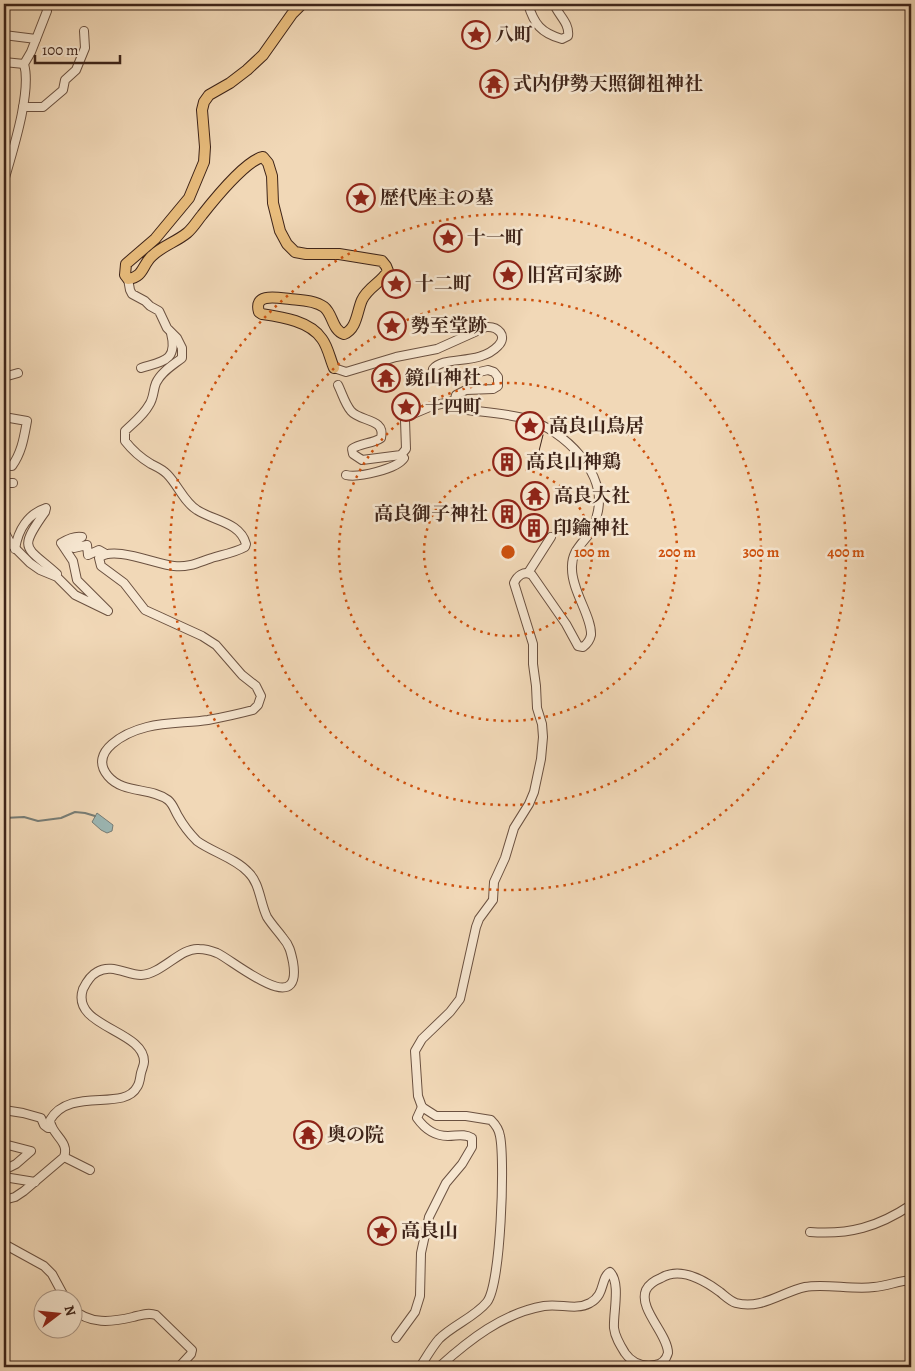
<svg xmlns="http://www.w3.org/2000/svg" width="915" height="1371" font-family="Alegreya,'Noto Serif JP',serif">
<rect width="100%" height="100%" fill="#f1d8b7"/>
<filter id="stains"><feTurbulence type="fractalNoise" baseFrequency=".004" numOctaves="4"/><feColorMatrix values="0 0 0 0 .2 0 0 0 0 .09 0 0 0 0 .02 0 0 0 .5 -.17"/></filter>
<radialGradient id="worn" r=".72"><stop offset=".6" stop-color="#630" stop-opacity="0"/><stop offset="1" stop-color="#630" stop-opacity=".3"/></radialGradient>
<!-- water -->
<polygon fill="#9cb8b6" stroke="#767d77" points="97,813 113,825 112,831 107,833 101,830 92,822"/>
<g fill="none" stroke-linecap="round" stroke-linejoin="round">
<!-- stream -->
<polyline stroke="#767d77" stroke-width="2" points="4,818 24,817 38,821 61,818 75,812 85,813 95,816"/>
<defs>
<g id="minor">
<path d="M528,4C534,24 541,33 562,39L568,36C570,23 558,15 554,4"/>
<polyline points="4,35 36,39"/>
<polyline points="4,62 24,64"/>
<polyline points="23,107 43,107 63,90 65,80 76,70 85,48 84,31"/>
<path d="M4,181C12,153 32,92 24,64L31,52L47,11L45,4"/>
<path d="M141,368C163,361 178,361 171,333"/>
<path d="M334,368L346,372L396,357L437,349L486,327C498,326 508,336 498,346C479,366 444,355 433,369L432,374L435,380L440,381L488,370L494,372L498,377V386L493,389L466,390L456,395C454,401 454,404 459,409C481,412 505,413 527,419C563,430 609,473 597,515C596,521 594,528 590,533C581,545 571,552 572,569C572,591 592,617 591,635C590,640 587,644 583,647L578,646L566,624L532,575C524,570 517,576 514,583L533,644V664L536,686L537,708L542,724L543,737L541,759L534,792L529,804L514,828L505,858L494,882L493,900L479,919L476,927L460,999L450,1012L422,1039L415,1051L418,1096L422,1107L436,1116H466L491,1120C496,1125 499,1129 500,1136C505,1160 501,1284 487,1302C475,1317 453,1325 439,1339C432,1347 426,1358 420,1367"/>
<polyline points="4,377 18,373"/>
<path d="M338,385C342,393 345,404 351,411C360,422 386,418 381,438C372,444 360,443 352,449L353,454L362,460L401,455L406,449L405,420L406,417L432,406L454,401"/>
<path d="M4,417L27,421C24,437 22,452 12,466L4,465"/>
<path d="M346,475C358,478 397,469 404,458L401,455"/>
<polyline points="4,483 13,483"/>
<path d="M4,531L11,544L30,563L40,570L57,577L75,595L108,611L77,580L73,561L61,543C68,539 74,536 82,537L68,546L74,548L87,545L88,555L99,550L106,554"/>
<path d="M15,549C18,530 28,514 46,508L45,512C17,551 26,546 57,574"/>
<polyline points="528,573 551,537"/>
<polyline points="4,1110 23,1113 41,1118 44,1125 48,1128 52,1128"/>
<polyline points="4,1144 31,1151 16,1164 4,1170"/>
<polyline points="64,1157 90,1170"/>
<polyline points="4,1177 35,1182"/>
<path d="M4,1200L15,1197L24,1191L64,1157C70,1141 51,1135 50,1120C70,1086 124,1112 137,1087C140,1083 140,1077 141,1073C142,1069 144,1065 144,1062C145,1030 70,1027 83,989C86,983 91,975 97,972C111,963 127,975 141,975C162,974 181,947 199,949C205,949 212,951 217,953C233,960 303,1021 293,962C291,953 290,946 283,938C278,931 272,925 267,917C260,903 260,883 248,872C235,858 212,852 197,841C189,833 183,825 178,816C175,811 173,804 168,800C151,787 123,794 108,776C87,751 127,732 147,727C167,722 189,723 208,720C224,717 238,714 253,710L258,705L261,696L256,686L242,675L216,645L202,636L145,610L124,583L101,566L99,558C113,545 155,564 174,566C190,568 201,561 215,557C226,554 236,552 245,547L246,544C240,522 214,521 197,510C184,502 178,485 167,474C162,469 157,467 151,464C141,458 132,450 125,441V431C133,423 143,416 149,405C154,398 153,390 156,383C161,372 173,365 182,358V348L177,338L167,328L159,311L150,306L145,301L132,294L130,290L128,279"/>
<path d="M810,1232C849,1235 878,1227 911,1205"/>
<polyline points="4,1244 44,1266 52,1274 65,1298"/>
<path d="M72,1308C89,1325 112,1322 133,1317C141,1315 148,1312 156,1315L192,1350L191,1354L179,1367"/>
<path d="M396,1338L415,1312L420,1296L421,1253L429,1217L446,1183L462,1164L472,1147V1138C464,1133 457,1136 448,1136C434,1136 424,1128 417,1118L422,1107"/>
<path d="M439,1367C469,1340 503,1313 544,1306C560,1303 575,1311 590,1303C606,1294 600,1278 610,1272C621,1283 613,1313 614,1328C615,1337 620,1345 625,1353C632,1363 643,1367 655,1365C662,1364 666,1360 668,1353C668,1334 638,1309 646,1290C649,1284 656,1280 661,1278C680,1266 704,1280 720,1292C725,1296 730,1301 736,1303C761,1310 782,1292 805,1287C824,1283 853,1290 874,1287C887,1286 898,1281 911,1280"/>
</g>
<path id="major" d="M302,4L292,14L263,55L247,70L230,83L209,95L204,102L202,110L205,147L204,162L189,198L155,239L126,264L125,275L128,279C144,277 142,265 152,256C162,246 176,242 187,233C193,228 197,221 202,215C213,201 246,160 263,157L268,163L272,176L273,203L280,231L287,244L295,252L306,254H339L382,261L386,266L388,271C381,283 368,287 362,300C357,311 357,329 344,334C332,330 333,314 324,307C315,300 300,300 290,299C279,298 253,292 259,312L262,314C282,317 310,321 322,339C328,347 330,359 334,368"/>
</defs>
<!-- minor casing -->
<use href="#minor" stroke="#6b5140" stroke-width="10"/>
<!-- major casing -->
<use href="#major" stroke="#3e2419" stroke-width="12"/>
<!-- minor -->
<use href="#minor" stroke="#f6e6d0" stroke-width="8"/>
<!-- major -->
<use href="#major" stroke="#e8bc7c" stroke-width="10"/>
<!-- tram -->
<polyline stroke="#3e2419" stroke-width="1" points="535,467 543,435"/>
</g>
<!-- distance rings -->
<g fill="none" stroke="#ce510e" stroke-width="2.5" stroke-dasharray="2.5 5">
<circle cx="508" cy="552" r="84"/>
<circle cx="508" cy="552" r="169"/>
<circle cx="508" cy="552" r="253"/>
<circle cx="508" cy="552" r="338"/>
</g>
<!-- icons -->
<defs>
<symbol id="sight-ring" viewBox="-11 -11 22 22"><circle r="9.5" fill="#f6e6d0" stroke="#8f2418" stroke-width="1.5"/><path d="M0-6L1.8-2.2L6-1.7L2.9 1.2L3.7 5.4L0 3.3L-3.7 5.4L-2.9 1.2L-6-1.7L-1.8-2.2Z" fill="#8f2418"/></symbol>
<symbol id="temple-ring" viewBox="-11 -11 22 22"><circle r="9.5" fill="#f6e6d0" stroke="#8f2418" stroke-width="1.5"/><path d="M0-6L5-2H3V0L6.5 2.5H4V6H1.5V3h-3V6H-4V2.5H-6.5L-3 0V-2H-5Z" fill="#8f2418"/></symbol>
<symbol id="building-ring" viewBox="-11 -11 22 22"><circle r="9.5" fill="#f6e6d0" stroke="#8f2418" stroke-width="1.5"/><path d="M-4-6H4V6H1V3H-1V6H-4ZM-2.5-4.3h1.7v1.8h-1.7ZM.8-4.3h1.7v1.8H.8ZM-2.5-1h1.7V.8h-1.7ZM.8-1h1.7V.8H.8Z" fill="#8f2418"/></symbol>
</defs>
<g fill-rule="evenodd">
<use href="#sight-ring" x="460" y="19" width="32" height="32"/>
<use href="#temple-ring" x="478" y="68" width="32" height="32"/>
<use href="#sight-ring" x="345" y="182" width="32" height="32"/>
<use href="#sight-ring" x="432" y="222" width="32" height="32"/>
<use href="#sight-ring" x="492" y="259" width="32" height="32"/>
<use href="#sight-ring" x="380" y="268" width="32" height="32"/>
<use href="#sight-ring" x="376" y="310" width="32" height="32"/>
<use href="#temple-ring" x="370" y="362" width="32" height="32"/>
<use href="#sight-ring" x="390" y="391" width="32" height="32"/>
<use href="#sight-ring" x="514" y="410" width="32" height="32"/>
<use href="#building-ring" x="491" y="446" width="32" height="32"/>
<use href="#temple-ring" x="519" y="480" width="32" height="32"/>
<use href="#building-ring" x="491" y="498" width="32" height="32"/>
<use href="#building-ring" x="518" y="512" width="32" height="32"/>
<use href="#temple-ring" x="292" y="1119" width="32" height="32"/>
<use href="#sight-ring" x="366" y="1215" width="32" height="32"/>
</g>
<g text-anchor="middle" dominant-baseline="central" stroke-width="5" stroke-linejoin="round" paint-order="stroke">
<!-- poi labels -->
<g font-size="19" font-weight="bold" fill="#3e2419" stroke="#f6e6d0" text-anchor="start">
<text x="495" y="35">八町</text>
<text x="513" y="84">式内伊勢天照御祖神社</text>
<text x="380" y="198">歴代座主の墓</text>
<text x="467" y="238">十一町</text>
<text x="527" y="275">旧宮司家跡</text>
<text x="415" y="284">十二町</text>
<text x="411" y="326">勢至堂跡</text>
<text x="405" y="378">鏡山神社</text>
<text x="425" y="407">十四町</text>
<text x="549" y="426">高良山鳥居</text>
<text x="526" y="462">高良山神鶏</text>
<text x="554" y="496">高良大社</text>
<text x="488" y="514" text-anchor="end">高良御子神社</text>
<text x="553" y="528">印鑰神社</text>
<text x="327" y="1135">奥の院</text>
<text x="401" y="1231">高良山</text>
</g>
</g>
<circle cx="508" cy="552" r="8" fill="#ce510e" stroke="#f6e6d0" stroke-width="2.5"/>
<g font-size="15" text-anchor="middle" font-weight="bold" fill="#ce510e" stroke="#f6e6d0" stroke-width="5" stroke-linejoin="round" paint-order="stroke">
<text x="592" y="557">100 m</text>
<text x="677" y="557">200 m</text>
<text x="761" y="557">300 m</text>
<text x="846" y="557">400 m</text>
</g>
<!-- margin -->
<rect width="915" height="1371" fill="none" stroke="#f1d8b7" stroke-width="20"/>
<rect x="5" y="5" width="905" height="1361" fill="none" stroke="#3e2419" stroke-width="2.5"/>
<rect x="10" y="10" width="895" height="1351" fill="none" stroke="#3e2419"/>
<!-- north arrow -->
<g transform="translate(58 1314) rotate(74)"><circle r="24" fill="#f6e6d0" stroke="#ac9887"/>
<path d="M0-4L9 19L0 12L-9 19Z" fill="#8f2418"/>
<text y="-8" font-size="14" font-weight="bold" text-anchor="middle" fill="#3e2419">N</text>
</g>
<!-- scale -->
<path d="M35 55v8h85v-8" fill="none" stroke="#3e2419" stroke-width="2.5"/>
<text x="42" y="55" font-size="15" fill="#3e2419" stroke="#f6e6d0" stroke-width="4" paint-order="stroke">100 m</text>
<rect width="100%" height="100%" filter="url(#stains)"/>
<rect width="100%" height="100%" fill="url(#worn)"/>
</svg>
